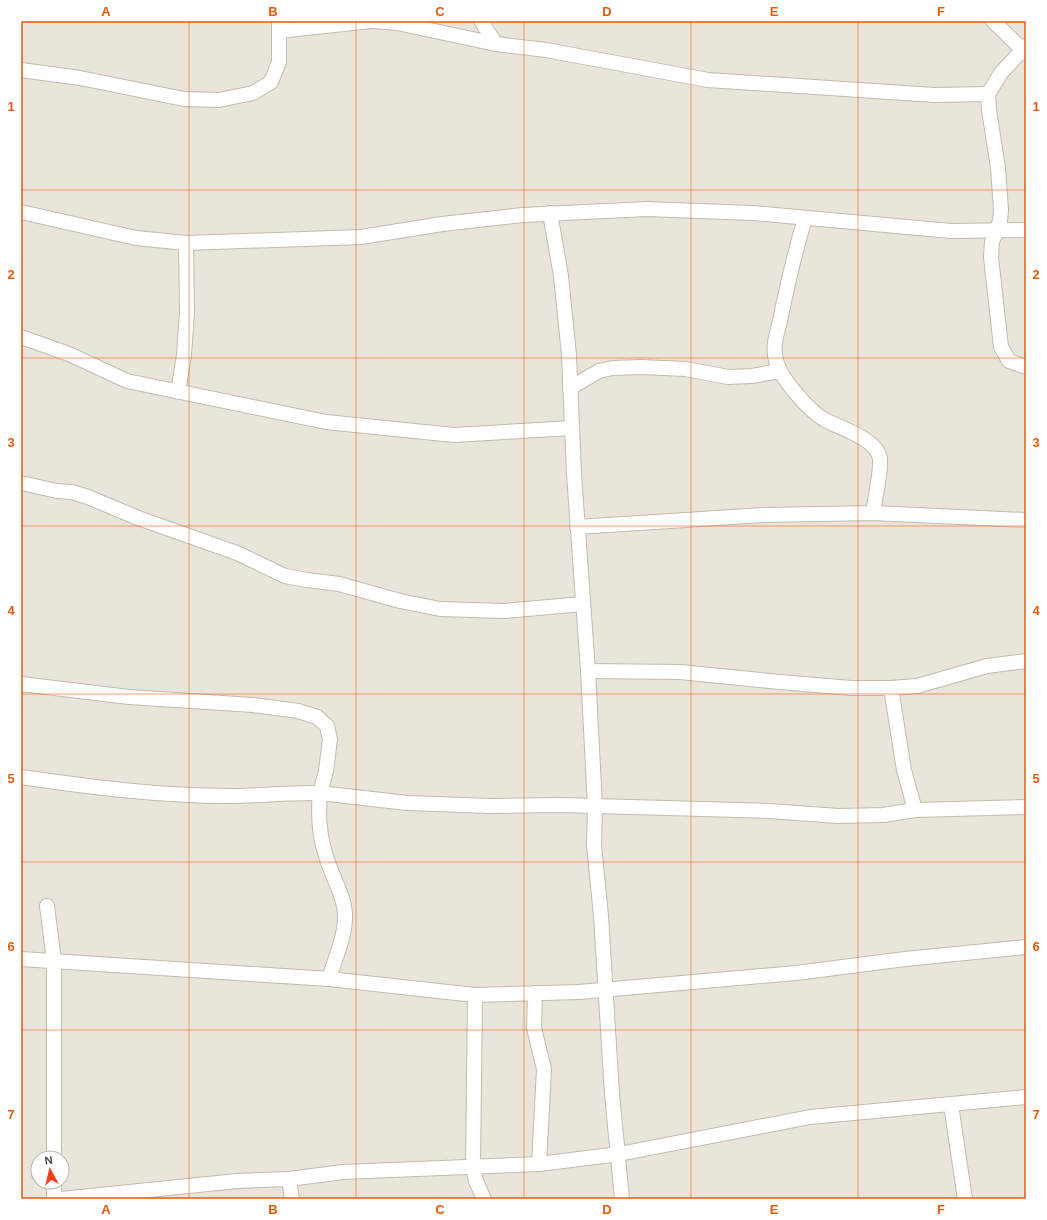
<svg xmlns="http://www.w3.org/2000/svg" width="1047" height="1220" font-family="Arial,sans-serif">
<rect width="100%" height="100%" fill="#f6f3ec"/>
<!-- residential -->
<path fill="#eae5da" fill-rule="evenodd" d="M21,21H1026V1199H21ZM38,1158H62V1182H38Z"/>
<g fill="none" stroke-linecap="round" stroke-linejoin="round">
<defs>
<g id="minor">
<polyline points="279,21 279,31 371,21"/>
<polyline points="374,21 397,23 496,44 546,50 708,80 934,95 988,94"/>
<polyline points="481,21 496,44"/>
<polyline points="993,21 1026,53"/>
<polyline points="1026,46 1001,73 988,94 989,110 998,168 1001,210 1000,221 992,242 991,257 1001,347 1009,361 1026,367"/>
<polyline points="21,70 80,78 184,99 219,100 253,93 271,82 279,62 279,31"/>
<polyline points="21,212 136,238 186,243 361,237 442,224 523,215 647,209 753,213 951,231 1026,230"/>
<polyline points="550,213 561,276 569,355 574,474 588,671 595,806 594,845 601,916 612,1094 622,1199"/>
<path d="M805,218C795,252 787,286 780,321C777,333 772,347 776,360C780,378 809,411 825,420C840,428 878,439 880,459C881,473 875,498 873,513"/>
<polyline points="21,337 69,354 127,381 326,422 454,435 572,428"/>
<polyline points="570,388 599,371 613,368 641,367 686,369 728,377 752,376 780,371"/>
<polyline points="178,392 184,355 187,312 186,243"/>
<polyline points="21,483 57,491 72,492 88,497 138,518 237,553 285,576 307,580 339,584 400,601 440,609 504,611 583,604"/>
<polyline points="577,527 763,515 873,513 1026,520"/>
<polyline points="588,671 680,672 780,682 851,688 891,688 917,686 987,666 1026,661"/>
<polyline points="21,684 129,697 253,705 298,711 317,717 327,726 330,739 326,771 320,793 407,803 491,806 560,805 769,811 838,816 883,815 915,810 1026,807"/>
<polyline points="891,688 904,770 915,810"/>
<path d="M21,777C90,787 160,796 229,796C260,796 290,792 320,793C318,814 319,835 326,856C331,875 344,894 345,914C346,935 335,958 329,979"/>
<polyline points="47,906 54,961 54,1158"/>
<polyline points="21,959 329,979 475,995 579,992 796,973 905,959 1026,947"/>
<polyline points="535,993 534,1028 544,1069 539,1164"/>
<polyline points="475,995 473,1168 476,1181 484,1199"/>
<polyline points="951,1105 965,1199"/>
<polyline points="289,1179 292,1199"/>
<polyline points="54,1199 54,1182"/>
<polyline points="61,1199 237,1181 289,1179 343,1172 539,1164 619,1154 810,1117 1026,1097"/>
</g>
</defs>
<!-- minor casing -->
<use href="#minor" stroke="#c2bbae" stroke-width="16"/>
<!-- minor -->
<use href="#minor" stroke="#fff" stroke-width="14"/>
</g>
<!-- grid -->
<path fill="none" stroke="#e8590c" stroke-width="1" stroke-opacity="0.55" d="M189,21V1199M356,21V1199M524,21V1199M691,21V1199M858,21V1199M21,190H1026M21,358H1026M21,526H1026M21,694H1026M21,862H1026M21,1030H1026"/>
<!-- border -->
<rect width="1047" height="1220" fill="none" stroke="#ffffff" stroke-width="44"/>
<!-- north arrow -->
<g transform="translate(50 1170) rotate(352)"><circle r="19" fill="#ffffff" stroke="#b7b4b0"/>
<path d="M0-3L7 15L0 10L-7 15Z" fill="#fc3f1d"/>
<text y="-6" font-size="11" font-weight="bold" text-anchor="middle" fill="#4b4439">N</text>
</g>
<rect x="22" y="22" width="1003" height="1176" fill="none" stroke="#e8590c" stroke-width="1.5"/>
<g font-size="13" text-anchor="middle" font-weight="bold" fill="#e8590c">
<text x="106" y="16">A</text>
<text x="273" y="16">B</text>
<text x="440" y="16">C</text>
<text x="607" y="16">D</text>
<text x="774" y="16">E</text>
<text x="941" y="16">F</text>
<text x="11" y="111">1</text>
<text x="1036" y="111">1</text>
<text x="11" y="279">2</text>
<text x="1036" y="279">2</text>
<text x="11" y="447">3</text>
<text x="1036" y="447">3</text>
<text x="11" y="615">4</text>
<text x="1036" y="615">4</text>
<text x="11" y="783">5</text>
<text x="1036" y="783">5</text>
<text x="11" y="951">6</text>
<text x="1036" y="951">6</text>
<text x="11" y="1119">7</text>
<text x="1036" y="1119">7</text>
<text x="106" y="1214">A</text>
<text x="273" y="1214">B</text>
<text x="440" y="1214">C</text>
<text x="607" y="1214">D</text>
<text x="774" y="1214">E</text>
<text x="941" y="1214">F</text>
</g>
</svg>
